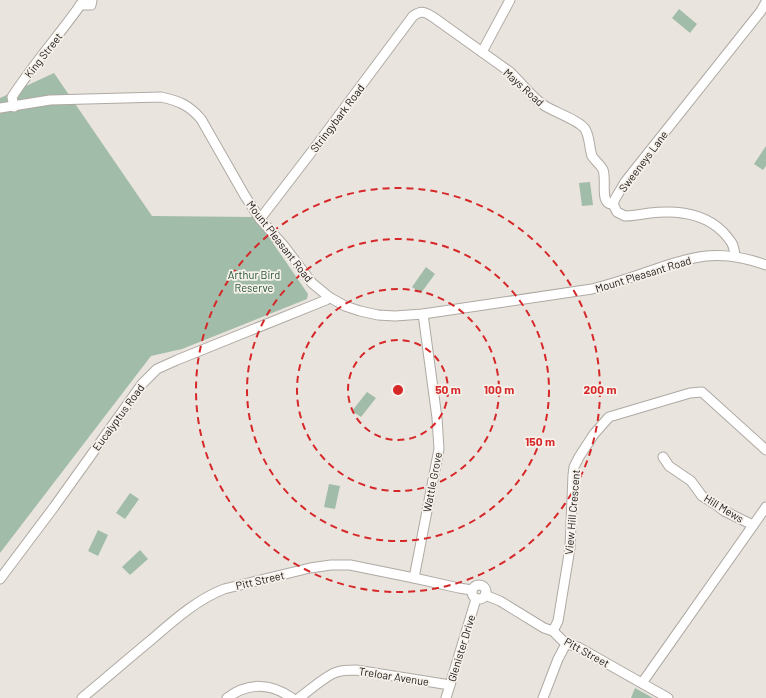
<svg xmlns="http://www.w3.org/2000/svg" width="766" height="698" font-family="Barlow,sans-serif">
<rect width="100%" height="100%" fill="#eae4de"/>
<!-- green -->
<g fill="#a1bca8">
<polygon points="679,9 697,24 690,33 672,18"/>
<polygon points="54,73 152,216 255,217 308,294 307,299 182,349 151,356 0,553 0,98"/>
<polygon points="766,146 766,166 763,170 754,164"/>
<polygon points="590,182 593,205 582,206 579,183"/>
<polygon points="426,267 435,274 421,293 412,287"/>
<polygon points="367,392 376,398 361,417 352,411"/>
<polygon points="329,484 340,486 335,509 324,507"/>
<polygon points="130,493 139,499 125,519 116,513"/>
<polygon points="98,530 108,535 98,556 88,551"/>
<polygon points="140,550 148,559 130,575 122,567"/>
<polygon points="635,688 653,698 631,698"/>
</g>
<g fill="none" stroke-linecap="round" stroke-linejoin="round">
<defs>
<g id="minor">
<polyline points="80,5 91,5 92,0"/>
<polyline points="482,52 510,0"/>
<path d="M14,107L12,97C34,63 61,33 84,0"/>
<path d="M0,108L50,100L161,97C179,101 189,105 201,119L245,196L260,219L284,246L312,283L329,297L345,306L360,311L378,315L395,316L423,314L592,289C612,284 633,277 653,270C670,264 688,258 706,256C727,254 747,258 766,265"/>
<path d="M260,219L313,150L413,16C422,10 425,12 433,17L510,72C522,83 531,97 545,106C555,112 580,121 585,129C590,137 589,147 592,156C595,161 601,165 603,170C607,180 599,205 613,204"/>
<path d="M735,256C734,244 731,241 723,232C704,213 676,210 650,213C644,214 631,216 625,216C623,215 619,213 617,212L613,204L615,199L625,182L761,11L766,2"/>
<polyline points="663,457 669,466 691,481 702,496 715,504 724,511 753,525"/>
<polyline points="414,578 439,449 437,418 423,314"/>
<polyline points="0,579 54,507 142,384 157,369 177,360 326,300 329,297"/>
<circle cx="479" cy="592" r="7"/>
<polyline points="485,595 500,601 544,628 553,631 566,644 578,647 668,698"/>
<polyline points="553,631 558,621 570,548 573,475 574,467 579,457 594,434 609,417 690,393 702,392 766,450"/>
<polyline points="642,683 766,507"/>
<path d="M82,698C105,679 128,659 151,640C173,621 196,600 224,589L310,568L331,565H350L414,578L459,588L472,590"/>
<path d="M227,698C248,682 271,683 292,698"/>
<path d="M299,698C309,691 326,675 337,672C343,670 350,670 356,670L450,685"/>
<polyline points="446,698 476,599"/>
<polyline points="543,698 558,659 566,644"/>
</g>
</defs>
<!-- minor casing -->
<use href="#minor" stroke="#afa9a3" stroke-width="11"/>
<!-- minor -->
<use href="#minor" stroke="#fff" stroke-width="9"/>
</g>
<!-- distance rings -->
<g fill="none" stroke="#d62828" stroke-width="2" stroke-dasharray="7 5">
<circle cx="398" cy="390" r="50"/>
<circle cx="398" cy="390" r="101"/>
<circle cx="398" cy="390" r="151"/>
<circle cx="398" cy="390" r="202"/>
</g>
<g text-anchor="middle" dominant-baseline="central" stroke-width="3.5" stroke-linejoin="round" paint-order="stroke">
<!-- street labels -->
<g font-size="11" fill="#1b1816" stroke="#f7f1eb">
<text transform="translate(43 55) rotate(-52)">King Street</text>
<text transform="translate(524 87) rotate(42)">Mays Road</text>
<text transform="translate(337 118) rotate(-53)">Stringybark Road</text>
<text transform="translate(643 161) rotate(-53)">Sweeneys Lane</text>
<text transform="translate(280 241) rotate(52)">Mount Pleasant Road</text>
<text transform="translate(643 274) rotate(-17)">Mount Pleasant Road</text>
<text transform="translate(118 417) rotate(-54)">Eucalyptus Road</text>
<text transform="translate(432 482) rotate(-79)">Wattle Grove</text>
<text transform="translate(724 508) rotate(31)">Hill Mews</text>
<text transform="translate(572 512) rotate(-85)">View Hill Crescent</text>
<text transform="translate(260 580) rotate(-13)">Pitt Street</text>
<text transform="translate(461 648) rotate(-73)">Glenister Drive</text>
<text transform="translate(587 652) rotate(29)">Pitt Street</text>
<text transform="translate(394 676) rotate(9)">Treloar Avenue</text>
</g>
<!-- park labels -->
<g font-size="11" fill="#245436" stroke="#f7f1eb">
<text x="254" y="274">Arthur Bird<tspan x="254" dy="13">Reserve</tspan></text>
</g>
</g>
<circle cx="398" cy="390" r="6" fill="#d62828" stroke="#f7f1eb" stroke-width="2"/>
<g font-size="12" text-anchor="middle" font-weight="bold" fill="#d62828" stroke="#f7f1eb" stroke-width="3.5" stroke-linejoin="round" paint-order="stroke">
<text x="448" y="394">50 m</text>
<text x="499" y="394">100 m</text>
<text x="600" y="394">200 m</text>
<text x="540" y="446">150 m</text>
</g>
</svg>
